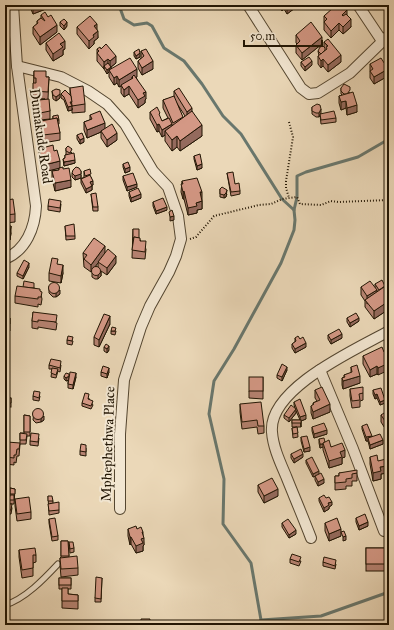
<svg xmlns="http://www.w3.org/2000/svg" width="394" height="630" font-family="'IM FELL Great Primer',serif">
<rect width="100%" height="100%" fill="#ebd8b8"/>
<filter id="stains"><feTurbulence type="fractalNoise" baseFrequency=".005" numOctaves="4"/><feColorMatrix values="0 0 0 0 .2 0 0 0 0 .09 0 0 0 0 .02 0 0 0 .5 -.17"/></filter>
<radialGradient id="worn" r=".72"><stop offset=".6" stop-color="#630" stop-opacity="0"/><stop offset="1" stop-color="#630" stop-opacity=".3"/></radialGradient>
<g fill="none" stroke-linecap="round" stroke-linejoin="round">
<!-- stream -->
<g stroke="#69776d" stroke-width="3">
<polyline points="117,5 120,8 124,19 134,25 147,23 152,26 164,48 184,61 202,84 223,116 241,134 282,199 294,210"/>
<polyline points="261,620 321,616 389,592"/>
<polyline points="259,625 261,620 251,563 223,524 224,479 209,414 214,381 234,349 281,263 294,230 295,220 294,210 297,197 297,176 306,172 358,157 389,139"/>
</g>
<defs>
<path id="lane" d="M5,605C25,599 44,579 58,564"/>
<g id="street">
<polyline points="248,5 301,88 309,94 318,93 350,73 389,35"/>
<polyline points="358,5 382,41"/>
<polyline points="17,66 61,77 88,91 107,104 125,124 153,171 168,187 178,216 181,239 176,256 169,272 150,306 141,327 124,380 120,434 120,509"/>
<path d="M5,259C26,250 35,228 36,206L17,66L13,5"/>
<polyline points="320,370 353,449 384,531"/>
<path d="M311,538C303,517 294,496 286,476C280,462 273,447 272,432C268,388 357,349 389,331"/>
</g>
</defs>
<!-- lane casing -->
<use href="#lane" stroke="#544630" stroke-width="7"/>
<!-- street casing -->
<use href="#street" stroke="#544630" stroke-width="12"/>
<!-- path -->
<g stroke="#211503" stroke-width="2" stroke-dasharray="1 2" stroke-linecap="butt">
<polyline points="289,122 293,137 286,181 286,188 289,198"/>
<polyline points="190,239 196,237 214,216 259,205 271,204 282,199 297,197 300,204 321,205 331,201 338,202 389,200"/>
</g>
<!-- lane -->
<use href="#lane" stroke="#f2e6d1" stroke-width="5"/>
<!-- street -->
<use href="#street" stroke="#f2e6d1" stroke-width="10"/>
</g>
<!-- wall -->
<g fill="#b68372" stroke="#211503" fill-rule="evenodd">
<polygon points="30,5 56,5 33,14 30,7"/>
<polygon points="278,5 299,5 287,14 284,9 282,11"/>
<polygon points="336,8 347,15 351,27 343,34 339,30 331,38 324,30 324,16"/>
<polygon points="41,15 57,32 40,45 33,34 33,27 37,24 37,21 41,18"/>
<polygon points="60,22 67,26 64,30 60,26"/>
<polygon points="77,27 97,30 98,38 94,41 94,44 89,49 77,34"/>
<polygon points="296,35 322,44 302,60 296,53 296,45 297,44 296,43"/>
<polygon points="324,42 341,62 328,72 323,66 321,68 318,64 318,56 319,56 318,51 324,47"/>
<polygon points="46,43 65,49 63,50 63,55 53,61 46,50"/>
<polygon points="97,49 116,63 111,67 111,69 137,77 136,77 146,99 145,100 145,103 138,108 129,94 124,97 121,93 121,86 119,87 117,83 114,85 109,77 109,72 107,74 104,69 97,61"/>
<polygon points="141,51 153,69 142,75 138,68 138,61 141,58"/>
<polygon points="134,52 140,57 136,59 134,56"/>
<polygon points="301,62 312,65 305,71 301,66"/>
<polygon points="370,64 388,76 374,84 370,78"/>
<polygon points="34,71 46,77 49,77 48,99 50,111 50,119 40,120 39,107 39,100 45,99 33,98"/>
<polygon points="70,88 85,104 85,112 72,113 72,108 72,110 68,111 64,100 61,98 61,94 70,96"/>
<polygon points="341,88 350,93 357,112 347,115 346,108 341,110 339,103 339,96 342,95 341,94"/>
<polygon points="52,91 60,98 56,101 53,99"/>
<path d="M174,91L192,112L202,136L180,151L177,147L172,151L165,141V135L162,137L159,131L157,132L150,119V112L162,121L168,118L163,108V100L174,97ZM176,102L185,116L183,118Z"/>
<polygon points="312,107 321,113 320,114 336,118 336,122 321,124 320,115 319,117 316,117 312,114"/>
<polygon points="90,115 105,128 117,140 107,147 101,138 101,132 87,138 84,130 84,122 90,120"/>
<polygon points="53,116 59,120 59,124 58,124 60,133 60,140 43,143 41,128 41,121 53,119"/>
<polygon points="77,135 84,142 80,144 77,139"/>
<polygon points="66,148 72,153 75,163 64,166 63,159 65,158 65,155 66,155"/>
<polygon points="39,149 60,168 71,187 55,191 52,179 52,171 59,170 59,168 44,172 39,156"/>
<polygon points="194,156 202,168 197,170 194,159"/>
<polygon points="123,164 130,171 125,173 123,167"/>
<polygon points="84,171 91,177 93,185 92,185 92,190 86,193 81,183 81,179 84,177"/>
<polygon points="72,173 81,175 81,178 75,180 72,177"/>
<polygon points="227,173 240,191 240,194 231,196"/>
<polygon points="123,176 137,187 127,191 123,180"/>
<polygon points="182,181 202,199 202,209 197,210 197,213 188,215 184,199 183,199 181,192"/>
<polygon points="220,189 227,194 226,197 224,198 220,197"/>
<polygon points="129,192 141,198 131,202 129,196"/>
<polygon points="91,194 98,207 98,211 93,211"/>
<polygon points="5,202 15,214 15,222 5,223"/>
<polygon points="153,202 167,210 156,214 153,206"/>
<polygon points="61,204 60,212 48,210 48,206"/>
<polygon points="5,225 11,233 10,240 5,239"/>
<polygon points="65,226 75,236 75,239 66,240"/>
<polygon points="133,229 146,249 145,259 132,258"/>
<path d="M83,253H105L116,263L107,275L101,271V276L98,279H95L92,277V271L91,272L84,267ZM98,262V267H95Z"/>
<polygon points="58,264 63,273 61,283 49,281 49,273"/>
<polygon points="29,267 23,279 17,276 17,273"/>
<polygon points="375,284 385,286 389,288 389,308 386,310 386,311 374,319 365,307 365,301 361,295 361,287 375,288"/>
<polygon points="49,286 60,294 56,297 53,297 49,293"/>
<polygon points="34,288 40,291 42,299 41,305 38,304 38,307 15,303 15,296"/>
<polygon points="5,312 5,318 10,318 10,331 9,331 8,342 8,352 5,352"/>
<polygon points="33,312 57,323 56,330 38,327 38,329 32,328 32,321"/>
<polygon points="347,318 359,321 350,327 347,322"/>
<polygon points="110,324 99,347 94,345 94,337"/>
<polygon points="111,331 116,331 115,335 111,334"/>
<polygon points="328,335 342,338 331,344 328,339"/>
<polygon points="295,338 300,339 306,347 295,353 292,348 292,344 295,342"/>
<polygon points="67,340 73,341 72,345 67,344"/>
<polygon points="104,347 109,350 107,353 104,351"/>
<polygon points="384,352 378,375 377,374 370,377 363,364 363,356"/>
<polygon points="49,365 61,365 60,372 58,371 56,378 51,377 52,369 49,369"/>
<polygon points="351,367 360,383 343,389 342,385 342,378 344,377 344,375 351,373"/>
<polygon points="287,370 282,381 277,378 277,375"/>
<polygon points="101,372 109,372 107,378 101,376"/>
<polygon points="64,376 69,377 76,377 73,389 68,388 68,380 66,381 64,379"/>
<polygon points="263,377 263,399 249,398 249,391"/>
<polygon points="350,389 363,393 363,400 360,401 360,407 352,408 350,396"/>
<polygon points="315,390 330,412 313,419 311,413 311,406 313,405 313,403 317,401 315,398"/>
<polygon points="373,390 385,403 380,405 377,398 375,399 373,394"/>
<polygon points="33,396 40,396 39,401 33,400"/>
<rect x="6" y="398" width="5" height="9"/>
<polygon points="89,398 89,399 93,405 91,409 82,406 82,403"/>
<polygon points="294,402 306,419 301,421 301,427 297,427 298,437 293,438 292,428 297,427 292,427 292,420 300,420 296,411 296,413 289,422 284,418 284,415 295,408 294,405"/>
<polygon points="240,404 264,426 264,433 258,434 257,427 242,429 240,412"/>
<polygon points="34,411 44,420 41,422 36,423 33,420"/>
<polygon points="24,415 30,416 30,436 27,436 26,444 20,444 19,456 17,456 16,463 14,462 14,465 6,464 6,457 20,443 20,433 24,433"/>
<polygon points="381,415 389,415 389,437 388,433 381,422"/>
<polygon points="362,426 372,437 383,444 370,449 368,441 366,441 362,429"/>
<polygon points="312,427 327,434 314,438 312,431"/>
<polygon points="301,437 310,451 304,452 301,441"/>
<polygon points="39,438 38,446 30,445 30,441"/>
<polygon points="319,439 325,442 345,457 342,458 342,464 329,468 323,450 323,447 320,448 319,443"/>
<polygon points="86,448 86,456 80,455 80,451"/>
<polygon points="291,454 303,457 294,463 291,458"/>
<polygon points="370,457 378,461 387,473 381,474 381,479 373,481 370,464"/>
<polygon points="306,460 319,474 324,483 318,486 315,480 315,476 313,477 306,463"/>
<polygon points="339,473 357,473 357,481 352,481 352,486 346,486 346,489 335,490 335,476 339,476"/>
<polygon points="258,485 278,496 264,503 258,492"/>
<polygon points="10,488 15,489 14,504 10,504 12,508 11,514 8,514"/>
<polygon points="48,496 53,501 53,503 59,510 59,513 49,515"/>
<polygon points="319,498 326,498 332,505 329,507 329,509 324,512 319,501"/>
<polygon points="15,499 31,512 31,519 17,521 15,506"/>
<polygon points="356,518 368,526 359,530 356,522"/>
<polygon points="49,519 58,536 58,540 52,541 49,523"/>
<polygon points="282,523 296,534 289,538 282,527"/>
<polygon points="325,523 341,536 329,541 325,531"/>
<polygon points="128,529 137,529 143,536 144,545 143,546 143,551 136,553 131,544 130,545 128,536"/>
<polygon points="61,541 68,541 69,557 78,568 78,575 61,577 60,565 60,558 61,557"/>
<polygon points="69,542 74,548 74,552 70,553"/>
<rect x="366" y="548" width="20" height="23"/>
<polygon points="19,550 36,555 36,562 33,563 33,576 22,578 19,557"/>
<polygon points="290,559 301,561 299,566 290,563"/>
<polygon points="323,562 336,564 335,569 323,566"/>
<polygon points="59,578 71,578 71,589 68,589 68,594 78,595 78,609 62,608 62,589 59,589"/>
<polygon points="102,578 101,602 95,602 95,598"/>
</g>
<!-- shaded-wall -->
<g fill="#946a5d" stroke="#211503">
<polygon points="37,5 56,5 33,14 33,6"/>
<polygon points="282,5 284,5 284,9 282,11"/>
<polygon points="290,5 299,5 287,14 287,7"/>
<polygon points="347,10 347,18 342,22 342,15"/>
<polygon points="351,19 351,27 343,34 343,27"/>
<polygon points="67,22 67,26 64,30 64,26"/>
<polygon points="339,23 339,30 331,38 331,31"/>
<polygon points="97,24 97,31 94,26"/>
<polygon points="57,25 57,32 40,45 40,37"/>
<polygon points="98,31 98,38 94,41 94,44 89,49 89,41 93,35"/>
<polygon points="322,37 322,44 302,60 302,53"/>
<polygon points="65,41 65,49 63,50 63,55 53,61 53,54 60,44"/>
<polygon points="140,53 140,57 136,59 136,56"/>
<polygon points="341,55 341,62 328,72 328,65"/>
<polygon points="116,56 116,63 111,67 111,71 109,70 109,72 107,74 107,70 110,68 110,61"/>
<polygon points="108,59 108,66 104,66 104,69 104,62"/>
<polygon points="323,59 323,66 321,68 321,61"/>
<polygon points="153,61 153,69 142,75 142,68"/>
<polygon points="312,61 312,65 305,71 305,67"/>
<polygon points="137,69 137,77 133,79 132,77 132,80 119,87 119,80"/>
<polygon points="388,69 388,76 374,84 374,77"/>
<polygon points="117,76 117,83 114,85 114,78"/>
<polygon points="129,86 129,94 124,97 124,90"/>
<polygon points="146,92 146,99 145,100 145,103 138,108 138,100 143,93"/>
<polygon points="60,94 60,98 56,101 56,97"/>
<polygon points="346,101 346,108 341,110 341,102"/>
<polygon points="357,105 357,112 347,115 347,108"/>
<polygon points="72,106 72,110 68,111 68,107"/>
<polygon points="192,108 192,116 187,119 187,112"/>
<polygon points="321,109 321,113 319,117 319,113"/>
<polygon points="105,123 105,130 101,131 101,132 87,138 87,130"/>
<polygon points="159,124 159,131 157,132 157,125"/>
<polygon points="172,124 172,131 165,131 165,135 162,137 162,130"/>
<polygon points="202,125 202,136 180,151 180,141"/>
<polygon points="117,133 117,140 107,147 107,140"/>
<polygon points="177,136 177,147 172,151 172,140"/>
<polygon points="84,138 84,142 80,144 80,140"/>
<polygon points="75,160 75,163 64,166 64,162"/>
<polygon points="60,161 60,168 44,172 44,165"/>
<polygon points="202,164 202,168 197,170 197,166"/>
<polygon points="130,167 130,171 125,173 125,169"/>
<polygon points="81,171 81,178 75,180 75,176"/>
<polygon points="71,180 71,187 55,191 55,183"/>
<polygon points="93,181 93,185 90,186 90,182"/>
<polygon points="137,184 137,187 127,191 127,187"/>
<polygon points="92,186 92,190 86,193 86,189"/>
<polygon points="5,190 7,190 7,193 5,194"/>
<polygon points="227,190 226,197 224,198 224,195"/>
<polygon points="184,191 184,199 183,199 183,192"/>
<polygon points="200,192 202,192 202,199 200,200"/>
<polygon points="141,194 141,198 131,202 131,198"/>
<polygon points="202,201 202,209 197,210 197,213 188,215 188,208 196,203"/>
<polygon points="167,207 167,210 156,214 156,211"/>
<polygon points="174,216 174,220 170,221 170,217"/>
<polygon points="11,226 11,233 10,240 10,233"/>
<polygon points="105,246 105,254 91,272 91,265"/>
<polygon points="116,256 116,263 107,275 107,268"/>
<polygon points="29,263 29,267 23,279 23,276"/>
<polygon points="63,265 63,273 61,283 61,276"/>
<polygon points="101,272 101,276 98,279 98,275"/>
<polygon points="60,290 60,294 56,297 56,293"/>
<polygon points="377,290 377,297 367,304 367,296"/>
<polygon points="389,300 389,308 386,310 386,311 374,319 374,311"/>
<polygon points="110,316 110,324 99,347 99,340"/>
<polygon points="359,318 359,321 350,327 350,323"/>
<polygon points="342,334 342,338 331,344 331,340"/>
<polygon points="306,343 306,347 295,353 295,349"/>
<polygon points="109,346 109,350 107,353 107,349"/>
<polygon points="389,359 389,370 378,375 378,368"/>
<polygon points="377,366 377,374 370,377 370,370"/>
<polygon points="287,367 287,370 282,381 282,377"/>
<polygon points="109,368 109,372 107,378 107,374"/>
<polygon points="76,373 76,377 73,389 73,385"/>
<polygon points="69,376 69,380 66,381 66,378"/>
<polygon points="360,376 360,383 343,389 343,381"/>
<polygon points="377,394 377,398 375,399 375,395"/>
<polygon points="385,400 385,403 380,405 380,402"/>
<polygon points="330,404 330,412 313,419 313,412"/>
<polygon points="296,409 296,413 289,422 289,418"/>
<polygon points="306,415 306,419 301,421 301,427 300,417"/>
<polygon points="44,416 44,420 41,422 41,419"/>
<polygon points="327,430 327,434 314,438 314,434"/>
<polygon points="372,436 372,439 368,438 368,441 366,441 366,437"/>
<polygon points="383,440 383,444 370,449 370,445"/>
<polygon points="320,444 323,444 323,447 320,448"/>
<polygon points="310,447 310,451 304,452 304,449"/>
<polygon points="345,450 345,457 342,458 342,464 329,468 329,461 340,452"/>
<polygon points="303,454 303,457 294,463 294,459"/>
<polygon points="387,466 387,473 381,474 381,479 373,481 373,473 380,467"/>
<polygon points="319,471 319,475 313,477 313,474"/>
<polygon points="324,479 324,483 318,486 318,482"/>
<polygon points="278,489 278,496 264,503 264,496"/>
<polygon points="332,502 332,505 329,507 329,509 324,512 324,508 328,503"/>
<polygon points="368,522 368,526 359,530 359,526"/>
<polygon points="341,529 341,536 329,541 329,534"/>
<polygon points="296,530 296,534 289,538 289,535"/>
<polygon points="142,532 143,532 143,538 144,538 144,545 143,546 143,551 136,553 136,546"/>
<polygon points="346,536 346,540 343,541 343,537"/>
<polygon points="130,537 131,537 131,544 130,545"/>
</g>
<!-- building -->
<g fill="#d49885" stroke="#211503">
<polygon points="339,5 342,5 347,10 342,15 343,16 346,14 351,19 343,27 339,23 331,31 324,22 327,19 324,16 334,7 336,8"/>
<polygon points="45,12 48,17 51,15 57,25 40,37 33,27 38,23 37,21 41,18 45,21 41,15"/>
<polygon points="90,16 97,24 94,26 98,31 93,35 94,37 89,41 77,27"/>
<polygon points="64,19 67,22 64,26 60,22"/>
<polygon points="311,22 322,37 302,53 296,45 300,41 296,35"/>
<polygon points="59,33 65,41 60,44 63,47 53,54 46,43"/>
<polygon points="328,39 341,55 328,65 323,59 321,61 318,56 327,49 326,47 328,46 324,42"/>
<polygon points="106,44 116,56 110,61 108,59 104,62 97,53 99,51 97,49 100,47 101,49"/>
<polygon points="323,46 325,48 325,50 321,54 318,51 320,47"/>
<polygon points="139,49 140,53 136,56 134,52"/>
<polygon points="146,49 153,61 142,68 138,61 144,56 141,51"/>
<polygon points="309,57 312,61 305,67 301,62"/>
<polygon points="130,58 137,69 119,80 117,76 114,78 109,70"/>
<polygon points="381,58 388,69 374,77 370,71 373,69 370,64"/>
<polygon points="108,63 111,67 107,70 104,66"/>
<polygon points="34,71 46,71 46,77 49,77 48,92 33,91 33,83 36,83 36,78 34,78"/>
<polygon points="134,75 146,92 143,93 145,96 138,100 129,86 124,90 121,85 133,78 132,77"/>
<polygon points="344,84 350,87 350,90 347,94 344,94 341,91 341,88"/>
<polygon points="83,86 85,104 72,106 70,88"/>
<polygon points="179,88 192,108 187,112 174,91"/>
<polygon points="56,89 60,90 60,94 56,97 53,95 52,91"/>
<polygon points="65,90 71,96 72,102 70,102 72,106 68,107 64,97 61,94"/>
<polygon points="353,92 357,105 347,108 346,101 341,102 339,96"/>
<polygon points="174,96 183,117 173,123 163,100"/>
<polygon points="49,99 50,111 40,113 39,100"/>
<polygon points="317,104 320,105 321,109 319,113 316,113 312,111 312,107"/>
<polygon points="157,107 160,113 159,114 162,121 169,118 172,124 162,130 159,124 157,125 150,112"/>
<polygon points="100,111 105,123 87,130 84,122 92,119 90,115"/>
<polygon points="192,111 202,125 180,141 177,136 172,140 165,131"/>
<polygon points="334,111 336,118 321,120 320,114"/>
<polygon points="58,115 59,120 58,120 57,118 53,119 53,116"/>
<polygon points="57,118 60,133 43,135 41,121"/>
<polygon points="112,124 117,133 107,140 101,131"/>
<polygon points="82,133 84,138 80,140 77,135"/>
<polygon points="53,145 54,151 57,150 60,161 44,165 39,149"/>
<polygon points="68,146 72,149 70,153 66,151 66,148"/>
<polygon points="74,153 75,160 64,162 63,159 65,158 65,155"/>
<polygon points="200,154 202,164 197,166 194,156"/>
<polygon points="128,162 130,167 125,169 123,164"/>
<polygon points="63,167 63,169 69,168 71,180 55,183 52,171 59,170 59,168"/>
<polygon points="76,167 79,168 81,171 81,174 75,176 72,173 73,170"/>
<polygon points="90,169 91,174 85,176 84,171"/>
<polygon points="233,172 235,184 239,183 240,191 231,192 227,173"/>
<polygon points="133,173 137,184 127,187 123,176"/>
<polygon points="90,175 93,181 90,182 92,186 86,189 81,179"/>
<polygon points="197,178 202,192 200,192 202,201 196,203 197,206 188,208 184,191 183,192 181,184 183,184 182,181"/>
<polygon points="5,182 7,190 5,190"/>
<polygon points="222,187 227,190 226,193 224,195 220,194 220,189"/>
<polygon points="138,188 141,194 131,198 129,192"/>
<polygon points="96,193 98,207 93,207 91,194"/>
<polygon points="163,198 167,207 156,211 153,202"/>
<polygon points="13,199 15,214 5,215 5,202 7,202 7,200"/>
<polygon points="49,199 61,201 60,208 48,206"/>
<polygon points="172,210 174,216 170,217 169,212"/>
<polygon points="74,224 75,236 66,236 65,226"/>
<polygon points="5,225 11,226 10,233 5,232"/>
<polygon points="133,229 139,229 139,238 134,237 133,240"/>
<polygon points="134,237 140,238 140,241 146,241 145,252 132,250"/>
<polygon points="94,238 105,246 91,265 84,259 87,255 83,253"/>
<polygon points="108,249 116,256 107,268 98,262"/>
<polygon points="52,258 58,259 57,264 63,265 61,276 49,273"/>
<polygon points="24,260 29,263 23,276 17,273"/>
<circle cx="96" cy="271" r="4.5"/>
<polygon points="382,280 385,286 379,290 375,284"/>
<polygon points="24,281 34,283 34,288 23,287"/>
<polygon points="370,281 377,290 367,296 361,287"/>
<circle cx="54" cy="288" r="5.5"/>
<polygon points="387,285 389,288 389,300 386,302 386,303 374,311 365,300"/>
<polygon points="17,286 40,289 40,291 42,292 41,297 38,297 38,299 15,296"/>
<polygon points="5,312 5,318 10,318 10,324 9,324 8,335 7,334 8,344 5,344"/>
<polygon points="33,312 57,315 56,322 38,320 38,322 32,321"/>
<polygon points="356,313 359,318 350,323 347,318"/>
<polygon points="104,314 110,316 99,340 94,337"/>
<polygon points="112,327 116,328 115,331 111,331"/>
<polygon points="339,329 342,334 331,340 328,335"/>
<polygon points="68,336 73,337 72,341 67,340"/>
<polygon points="298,336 300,339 303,337 306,343 295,349 292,344 296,341 295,338"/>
<polygon points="106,344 109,346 107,349 104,347"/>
<polygon points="382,347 384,352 389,350 389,363 378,368 377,366 370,370 363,356"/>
<polygon points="51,359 61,361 60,368 49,365"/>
<polygon points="282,364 287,367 282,377 277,375"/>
<polygon points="357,365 360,376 343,381 342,378 345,377 344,375 352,372 351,367"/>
<polygon points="103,366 109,368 107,374 101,372"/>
<polygon points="52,368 58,369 56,375 51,373"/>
<polygon points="70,372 76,373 73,385 68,384"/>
<polygon points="66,373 69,374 69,376 66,378 64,376"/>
<rect x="249" y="377" width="14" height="14"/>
<polygon points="322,387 330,404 313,412 311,406 314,404 313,403 320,400 315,390"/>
<polygon points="363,387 363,393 359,394 360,400 352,401 350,389"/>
<polygon points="381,388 385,400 380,402 377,394 375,395 373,390"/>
<polygon points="34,391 40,392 39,398 33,396"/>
<polygon points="85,393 89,394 88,399 93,401 91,406 82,403"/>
<polygon points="6,398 11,398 11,403 6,404"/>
<polygon points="300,399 306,415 300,417 294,402"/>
<polygon points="261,402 264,426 258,426 257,420 242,422 240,404"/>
<polygon points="291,405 296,409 289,418 284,415"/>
<circle cx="38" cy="414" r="5.5"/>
<polygon points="387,411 389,415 389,427 381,415"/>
<polygon points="24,415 30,416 30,432 24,432"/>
<rect x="292" y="420" width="9" height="3"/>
<polygon points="324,423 327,430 314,434 312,427"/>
<polygon points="367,424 372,436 366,437 362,426"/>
<polygon points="297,427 298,433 293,434 292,428"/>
<polygon points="20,433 27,434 26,440 20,440"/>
<polygon points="31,433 39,434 38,442 30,441"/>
<polygon points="380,434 383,440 370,445 368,438"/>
<polygon points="307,436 310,447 304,449 301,437"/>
<polygon points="324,438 325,442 323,443 323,444 320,444 319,439"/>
<polygon points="329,440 331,447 342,443 345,450 340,452 342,457 329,461 323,443"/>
<polygon points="7,442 20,443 19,449 17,449 16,455 14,455 14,458 6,457"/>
<polygon points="81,444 86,445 86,452 80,451"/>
<polygon points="301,449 303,454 294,459 291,454"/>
<polygon points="377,455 378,461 386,459 387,466 380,467 381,471 373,473 370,457"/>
<polygon points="312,457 319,471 313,474 306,460"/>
<polygon points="357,470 357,473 352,474 352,478 346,479 346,482 335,483 335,476 339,476 339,473"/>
<polygon points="321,473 324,479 318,482 315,476"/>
<polygon points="272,478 278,489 264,496 258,485"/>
<polygon points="10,488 15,489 15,494 10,494"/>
<polygon points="10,495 14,495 14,500 9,500"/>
<polygon points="324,495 326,498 329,497 332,502 328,503 329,505 324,508 319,498"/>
<polygon points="48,496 52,496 53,501 48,501"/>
<polygon points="29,497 31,512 17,514 15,499"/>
<polygon points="59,502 59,510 49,511 48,504"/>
<polygon points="9,504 12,504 11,510 8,510"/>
<polygon points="365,514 368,522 359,526 356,518"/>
<polygon points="55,518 58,536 52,537 49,519"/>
<polygon points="337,518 341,529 329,534 325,523"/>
<polygon points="288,519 296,530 289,535 282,523"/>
<polygon points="136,526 137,529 141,527 143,532 142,532 144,538 141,539 143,543 136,546 131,537 130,537 128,529"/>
<polygon points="344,531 346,536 343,537 341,532"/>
<polygon points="61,541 68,541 69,556 61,556"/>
<polygon points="69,542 73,542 74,548 70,549"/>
<polygon points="35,548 36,555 33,555 33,568 22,570 19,550"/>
<rect x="366" y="548" width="20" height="16"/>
<polygon points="292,554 301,557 299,562 290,559"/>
<polygon points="77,556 78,568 61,569 60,558"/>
<polygon points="324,557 336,560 335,566 323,562"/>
<polygon points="96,577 102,578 101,599 95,598"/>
<rect x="59" y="578" width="12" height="7"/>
<polygon points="62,588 68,588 68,594 78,595 78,601 62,601"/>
<polygon points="141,619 150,619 149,625 141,625"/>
</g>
<g text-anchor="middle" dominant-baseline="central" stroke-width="4" stroke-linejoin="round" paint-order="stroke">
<!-- street labels -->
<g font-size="14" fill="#211503" stroke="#f2e6d1">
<text transform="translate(41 136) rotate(82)">Dumakude Road</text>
<text transform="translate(108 444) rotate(-88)">Mphephethwa Place</text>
</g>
</g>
<!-- margin -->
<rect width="394" height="630" fill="none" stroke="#ebd8b8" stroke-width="20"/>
<rect x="6" y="6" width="382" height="618" fill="none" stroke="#211503" stroke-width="2"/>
<rect x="10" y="10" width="374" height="610" fill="none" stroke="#211503"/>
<!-- scale -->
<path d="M244 40v6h78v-6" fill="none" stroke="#211503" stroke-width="2"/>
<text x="250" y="40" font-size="12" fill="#211503" stroke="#f2e6d1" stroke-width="3" paint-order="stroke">50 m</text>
<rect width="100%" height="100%" filter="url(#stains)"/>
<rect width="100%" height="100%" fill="url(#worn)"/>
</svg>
